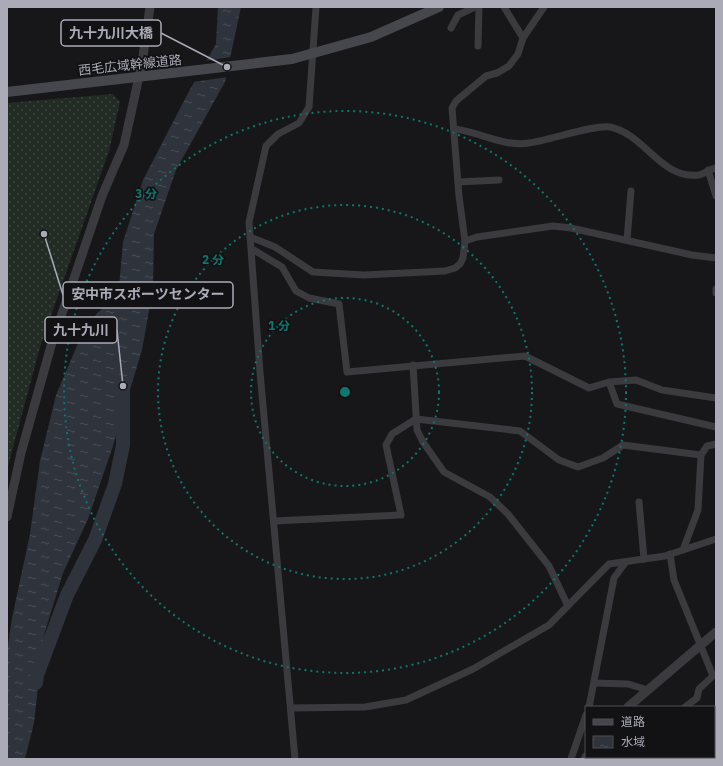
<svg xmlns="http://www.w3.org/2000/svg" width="723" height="766" font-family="'IBM Plex Sans','Noto Sans JP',sans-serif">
<defs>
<pattern id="grass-dots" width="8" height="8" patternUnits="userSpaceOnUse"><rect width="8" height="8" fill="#232b25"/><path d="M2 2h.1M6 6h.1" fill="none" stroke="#404742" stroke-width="1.8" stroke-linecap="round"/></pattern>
<pattern id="water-ripples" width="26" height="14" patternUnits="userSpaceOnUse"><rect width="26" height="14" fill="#2e333c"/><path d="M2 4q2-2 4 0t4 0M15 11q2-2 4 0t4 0" fill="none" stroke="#4a4e56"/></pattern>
</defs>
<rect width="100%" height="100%" fill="#171719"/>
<!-- grass -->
<polygon fill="url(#grass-dots)" points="113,94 120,102 109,151 40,347 7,470 7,103"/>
<!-- water -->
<polygon fill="url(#water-ripples)" points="218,7 241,7 225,82 176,170 154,234 153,288 142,350 113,446 88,519 63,573 44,635 34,723 25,759 7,759 7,652 12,618 30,534 40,461 56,395 79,341 97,313 113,300 119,287 123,242 143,180 188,93 216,44"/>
<!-- pier -->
<polygon fill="#171719" points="232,57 228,77 192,82 204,61"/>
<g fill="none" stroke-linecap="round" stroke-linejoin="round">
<!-- river -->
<polyline stroke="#2e333c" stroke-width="14" points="36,683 37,675 67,595 95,540 115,484 123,445 123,388"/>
<!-- minor -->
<g stroke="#3a3a3f" stroke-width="7">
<polyline points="504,7 523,38"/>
<polyline points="451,28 458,15 475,7"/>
<polyline points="478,46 479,7"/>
<path d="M455,129C480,132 503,147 529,143C548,141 595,124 610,127C645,134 661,180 699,175C704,174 710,169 716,168"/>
<polyline points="708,170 716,196"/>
<polyline points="458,182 499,180"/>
<polyline points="250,237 275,247 313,272 364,275 445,271 455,268 460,264 463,258 465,241 459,196 452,108 456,101 486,76 497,73 509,66 518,54 523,38 544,7"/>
<polyline points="627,240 631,191"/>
<polyline points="465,241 477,237 553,226 571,228 692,255 716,258"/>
<polyline points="252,249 282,267 296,291 309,298 339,304 347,372 525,356 589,388 609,382 636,380 662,390 716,398"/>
<polyline points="716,289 716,293"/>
<polyline points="413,365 417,430 423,442 444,472 490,497 508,514 549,566 568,606"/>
<polyline points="609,382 617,404 716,427"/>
<polyline points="639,502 644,559"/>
<polyline points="274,521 401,515 386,445 392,434 416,419 520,431 559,460 578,467 603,458 623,445 701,455 707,446 716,444"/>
<polyline points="683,550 698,510 701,455"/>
<polyline points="670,554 674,580 713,676 699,689 697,698 685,707"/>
<polyline points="594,683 628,684 648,690"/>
<polyline points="589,707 614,578 625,563"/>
<polyline points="291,708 365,707 406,700 473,669 549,625 609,564 665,556 716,539"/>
<polyline points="684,757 685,759"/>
<polyline points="295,759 260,372 249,222 266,146 278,134 299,123 309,107 316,7"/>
<polyline points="571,759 586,715"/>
</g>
<!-- tertiary -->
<g stroke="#3a3a3f" stroke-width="9">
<polyline points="7,517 21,453 51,346 102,196 124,145 142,63 150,7"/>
<polyline points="628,707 716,632"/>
<polyline points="585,759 586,757"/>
</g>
<!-- secondary -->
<polyline stroke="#46474d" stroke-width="10" points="7,92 292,59 371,37 439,7"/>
</g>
<!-- distance rings -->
<g fill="none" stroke="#0f766e" stroke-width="2" stroke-dasharray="2 4">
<circle cx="345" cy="392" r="94"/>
<circle cx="345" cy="392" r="187"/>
<circle cx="345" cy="392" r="281"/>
</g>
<g text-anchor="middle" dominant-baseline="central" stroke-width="3.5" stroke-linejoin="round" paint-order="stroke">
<!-- street labels -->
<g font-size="13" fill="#aaabb7" stroke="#121214">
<text transform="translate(130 65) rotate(-6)">西毛広域幹線道路</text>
</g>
</g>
<circle cx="345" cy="392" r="6" fill="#0f766e" stroke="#121214" stroke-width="2"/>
<g font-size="12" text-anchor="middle" font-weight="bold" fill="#0f766e" stroke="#121214" stroke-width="3.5" stroke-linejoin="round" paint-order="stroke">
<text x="146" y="198">3 分</text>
<text x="213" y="264">2 分</text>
<text x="279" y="330">1 分</text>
</g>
<!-- callouts -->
<path fill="none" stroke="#aaabb7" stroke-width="1.5" d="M227 67L161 33M44 234L63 295M123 386L117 330"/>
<g fill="#aaabb7" stroke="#121214" stroke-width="1.5">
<circle cx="227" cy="67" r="4"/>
<circle cx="44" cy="234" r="4"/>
<circle cx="123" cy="386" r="4"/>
</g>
<g fill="#121214" stroke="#aaabb7" stroke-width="1.5">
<rect x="61" y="20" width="100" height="26" rx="4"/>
<rect x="63" y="282" width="170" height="26" rx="4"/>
<rect x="45" y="317" width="72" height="26" rx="4"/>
</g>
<g font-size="14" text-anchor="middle" font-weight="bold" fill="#aaabb7">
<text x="111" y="38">九十九川大橋</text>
<text x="148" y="299">安中市スポーツセンター</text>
<text x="81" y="335">九十九川</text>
</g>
<!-- border -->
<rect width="723" height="766" fill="none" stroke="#aaabb7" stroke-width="16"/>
<!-- legend -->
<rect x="585" y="706" width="130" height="52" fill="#121214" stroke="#4f4f55"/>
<rect x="593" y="719" width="20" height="6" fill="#46474d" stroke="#4f4f55"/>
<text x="621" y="726" font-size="12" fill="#aaabb7">道路</text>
<rect x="593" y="736" width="20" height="12" fill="url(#water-ripples)" stroke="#4f4f55"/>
<text x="621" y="746" font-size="12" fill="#aaabb7">水域</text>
</svg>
